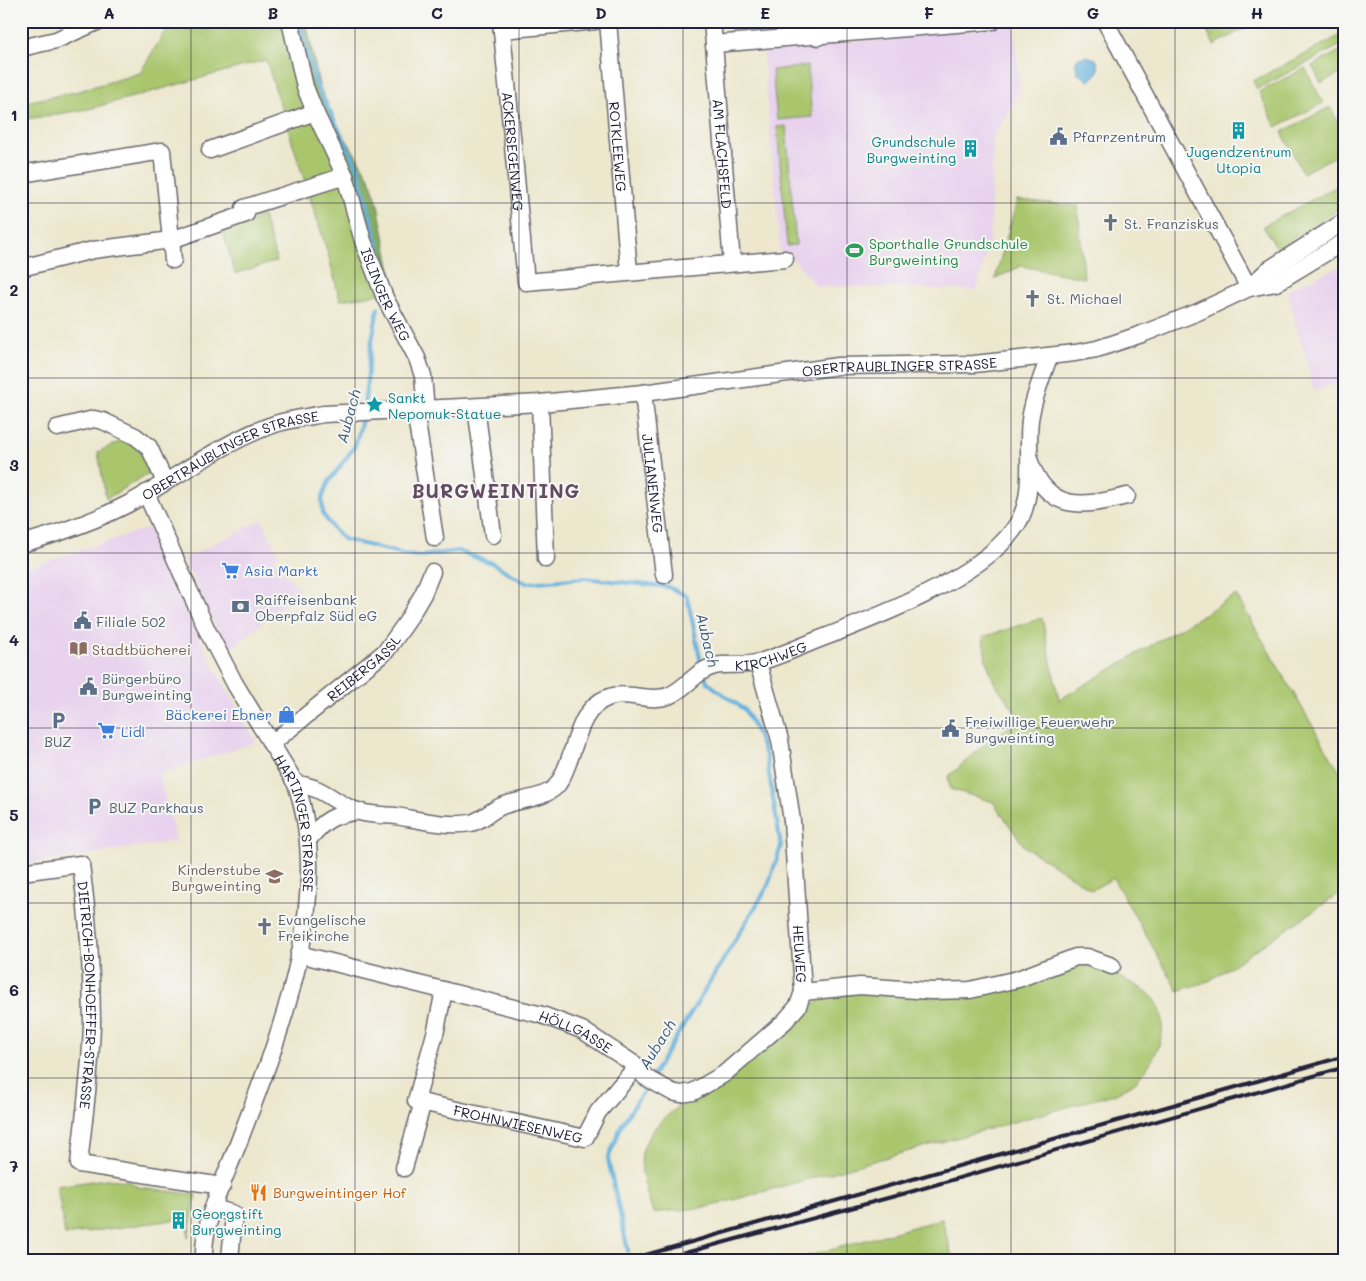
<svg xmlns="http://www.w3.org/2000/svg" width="1366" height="1281" font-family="Mali,sans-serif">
<rect width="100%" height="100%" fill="#f6f6f2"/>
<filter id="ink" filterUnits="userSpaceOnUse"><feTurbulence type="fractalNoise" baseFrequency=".02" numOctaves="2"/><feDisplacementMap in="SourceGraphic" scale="10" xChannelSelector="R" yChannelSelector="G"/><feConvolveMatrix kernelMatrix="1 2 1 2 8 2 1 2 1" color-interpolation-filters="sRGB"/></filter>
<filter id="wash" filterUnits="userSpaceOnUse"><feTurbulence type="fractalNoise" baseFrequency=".0096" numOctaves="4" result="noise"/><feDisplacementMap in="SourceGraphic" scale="20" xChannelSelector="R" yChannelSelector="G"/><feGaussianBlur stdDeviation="1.12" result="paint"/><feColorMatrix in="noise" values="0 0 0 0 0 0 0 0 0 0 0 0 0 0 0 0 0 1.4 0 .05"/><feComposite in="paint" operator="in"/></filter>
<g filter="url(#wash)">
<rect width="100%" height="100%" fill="#ece7cd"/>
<!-- built -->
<g fill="#e8d2ee">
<polygon points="1014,25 1020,92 993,137 990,238 977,290 816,286 792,257 781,257 763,51"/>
<polygon points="1345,264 1345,380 1314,390 1287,290"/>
<polygon points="262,520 279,555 273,559 300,590 228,652 184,559"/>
<polygon points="148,528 205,651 256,742 159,774 176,841 21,865 21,570"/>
</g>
<!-- green -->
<g fill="#a9c66d" stroke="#667454">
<polygon points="171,21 295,21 351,170 387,293 340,300 328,254 266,60 89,109 21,120 21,103 75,92 140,73"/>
<polygon points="1202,21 1259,21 1214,45"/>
<polygon points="1345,33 1345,43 1257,89 1253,81"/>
<polygon points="1345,48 1345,71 1321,83 1312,66"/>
<polygon points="807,66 812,117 777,120 772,70"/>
<polygon points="1305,68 1323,103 1276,127 1259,92"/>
<polygon points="1330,107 1345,135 1345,151 1303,173 1282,132"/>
<polygon points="786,126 796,245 787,246 777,127"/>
<polygon points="1345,182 1345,205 1277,249 1263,226"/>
<polygon points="1017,200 1078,206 1084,278 1021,266 995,279"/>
<polygon points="263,216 277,261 235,274 222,228"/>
<path d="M125,439C141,448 144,457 149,473L106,499L98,452Z"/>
<polygon points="1236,595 1345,781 1345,890 1209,981 1178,991 1113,878 1092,890 1024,846 993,802 950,789 948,777 993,737 1021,720 994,682 986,660 983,637 1042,618 1059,700"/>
<path d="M1073,962C1097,965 1106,969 1127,981C1137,986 1148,991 1155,1000C1173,1025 1156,1061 1137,1080C1131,1086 1122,1090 1114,1094L708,1207L653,1213C648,1195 637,1168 643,1149C655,1113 697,1098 725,1077C757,1055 785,1028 814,1004L825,998L854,993L952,997Z"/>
<polygon points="106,1179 128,1181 139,1187 196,1195 188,1238 188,1218 65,1235 57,1186"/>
<polygon points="942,1219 953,1260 794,1260"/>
</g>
<!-- forest -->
<polygon fill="#86ab60" stroke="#54664e" points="295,21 306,21 319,85 336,123 368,175 377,200 395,291 387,293 351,170 310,86"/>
<!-- water -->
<path fill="#64b0dd" stroke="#43698c" d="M1086,56L1096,59C1101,68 1098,75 1089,81L1078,73L1075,62L1078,58Z"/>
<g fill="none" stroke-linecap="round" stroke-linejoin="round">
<!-- stream -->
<g stroke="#64b0dd" stroke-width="4">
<polyline points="299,21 316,84 358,168 385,273"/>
<polyline points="364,407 371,346 378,308"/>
<polyline points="363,416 355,446 328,483 322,499 323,514 332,527 343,539 407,555 421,556 458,551 492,563 526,583 584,578 668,587 687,596 702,668"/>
<polyline points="652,1077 768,886 781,846 766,756 755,729 745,710 708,683 704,674"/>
<polyline points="628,1251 608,1159 622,1124 649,1083"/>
</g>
</g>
</g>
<g filter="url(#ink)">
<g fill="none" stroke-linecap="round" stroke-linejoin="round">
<defs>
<g id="minor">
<polyline points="290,21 305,87 315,112"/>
<path id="s1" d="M501,21L526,282L785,259"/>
<path id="s2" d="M608,21L629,272"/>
<polyline points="712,21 714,44 993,21"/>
<polyline points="816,21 818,37"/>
<polyline points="1105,21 1249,288"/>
<polyline points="502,30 596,21"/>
<path id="s3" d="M714,44L732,263"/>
<polyline points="21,48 56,40 99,21"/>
<path id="s4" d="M210,150L315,112L345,176L363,241L385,298L417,358L423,376L426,410"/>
<polyline points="21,174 162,151 171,240 246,214 244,208 345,176"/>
<polyline points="21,268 93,250 171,240 173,260"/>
<polyline points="1249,288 1268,270 1345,221"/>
<path id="s5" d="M643,393L664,575"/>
<polyline points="540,403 546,559"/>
<polyline points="476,407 493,535"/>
<polyline points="415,410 435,538"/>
<polyline points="57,428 94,419 103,421 135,436 149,447 165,482"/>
<path d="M1030,462C1049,513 1082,507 1127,496"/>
<path id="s6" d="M146,493L207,630L235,684L296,784C335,899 279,1037 238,1144C225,1179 202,1221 204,1260"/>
<path id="s7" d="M21,544C57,534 95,521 128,504C177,478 222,442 275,424C291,419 307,417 324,414L540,403L643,393L838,366L974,364L1075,353L1097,349L1142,334L1198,312L1249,288L1276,283L1345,241"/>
<path id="s8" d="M758,663L780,740L792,821L803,992L860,986L931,991L970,990L1018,979L1076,957H1087L1112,966"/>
<path id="s9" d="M271,744L386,651L406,623L423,594L432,572"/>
<path id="s10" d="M296,784C326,787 335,805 360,812C371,815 384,815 396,816C420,820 447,827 471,823C483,820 491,810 502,806C519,799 547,799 558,784C576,758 575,710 607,698C626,690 649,703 668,696C685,690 696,670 715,666C728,663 744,667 760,662C779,656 798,648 817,640C875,618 978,579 1014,529C1037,499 1026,455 1030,420C1033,398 1042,377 1049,357"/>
<path d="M308,840C325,819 333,815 359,811"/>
<path id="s11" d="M21,872L81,864C88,916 92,970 92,1023C91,1070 84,1117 79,1164L222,1186"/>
<path id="s12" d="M299,954L542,1015L582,1030L637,1066L645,1077L672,1092L681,1094L693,1092L724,1074L785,1021L798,1006L803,992"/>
<path id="s13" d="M444,990L436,1030L416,1101L585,1138L598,1112L637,1066"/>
<polyline points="404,1168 423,1102"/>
<polyline points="214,1208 234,1214 230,1260"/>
</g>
</defs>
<!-- minor casing -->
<use href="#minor" stroke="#69676e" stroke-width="19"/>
<!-- minor -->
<use href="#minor" stroke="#fff" stroke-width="16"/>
<!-- rail -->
<g stroke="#22223b" stroke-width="4">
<polyline points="628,1260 1345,1056"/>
<polyline points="659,1260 910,1192 1345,1067"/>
</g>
</g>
</g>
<!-- grid -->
<path fill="none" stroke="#22223b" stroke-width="1" stroke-opacity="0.55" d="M191,21V1260M355,21V1260M519,21V1260M683,21V1260M847,21V1260M1011,21V1260M1175,21V1260M21,203H1345M21,378H1345M21,553H1345M21,728H1345M21,903H1345M21,1078H1345"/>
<!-- icons -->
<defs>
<symbol id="building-bare" viewBox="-9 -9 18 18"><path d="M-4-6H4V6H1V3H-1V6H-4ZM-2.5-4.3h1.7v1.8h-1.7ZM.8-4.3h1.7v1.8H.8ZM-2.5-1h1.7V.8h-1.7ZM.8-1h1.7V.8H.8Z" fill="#0f9aa8" stroke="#f6f6f2" stroke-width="2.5" paint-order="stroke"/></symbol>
<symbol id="civic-bare" viewBox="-9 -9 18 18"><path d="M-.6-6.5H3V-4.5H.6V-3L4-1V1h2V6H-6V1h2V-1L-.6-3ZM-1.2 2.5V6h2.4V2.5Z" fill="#5c6f8a" stroke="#f6f6f2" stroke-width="2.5" paint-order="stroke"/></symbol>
<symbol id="church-bare" viewBox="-9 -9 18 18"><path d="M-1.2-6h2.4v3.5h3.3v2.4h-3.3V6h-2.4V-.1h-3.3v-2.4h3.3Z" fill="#6b7280" stroke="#f6f6f2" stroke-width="2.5" paint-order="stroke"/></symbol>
<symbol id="stadium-bare" viewBox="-9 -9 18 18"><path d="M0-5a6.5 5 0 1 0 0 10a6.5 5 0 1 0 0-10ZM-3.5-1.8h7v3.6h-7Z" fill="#2e9e5b" stroke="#f6f6f2" stroke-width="2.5" paint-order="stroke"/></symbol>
<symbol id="sight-bare" viewBox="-9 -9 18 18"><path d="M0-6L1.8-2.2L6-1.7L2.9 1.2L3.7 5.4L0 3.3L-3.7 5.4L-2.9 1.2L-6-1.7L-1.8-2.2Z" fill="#0f9aa8" stroke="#f6f6f2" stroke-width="2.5" paint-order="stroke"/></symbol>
<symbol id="supermarket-bare" viewBox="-9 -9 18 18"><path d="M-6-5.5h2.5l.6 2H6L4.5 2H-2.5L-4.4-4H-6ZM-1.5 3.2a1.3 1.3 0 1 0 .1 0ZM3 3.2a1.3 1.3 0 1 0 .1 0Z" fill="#3f7fe0" stroke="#f6f6f2" stroke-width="2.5" paint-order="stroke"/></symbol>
<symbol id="bank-bare" viewBox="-9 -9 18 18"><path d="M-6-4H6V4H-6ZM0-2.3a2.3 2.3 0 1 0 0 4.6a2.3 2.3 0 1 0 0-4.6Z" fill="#5c6f8a" stroke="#f6f6f2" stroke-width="2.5" paint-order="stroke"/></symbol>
<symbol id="library-bare" viewBox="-9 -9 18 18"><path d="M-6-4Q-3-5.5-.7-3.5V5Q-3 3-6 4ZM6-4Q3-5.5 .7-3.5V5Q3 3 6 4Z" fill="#8d6e63" stroke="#f6f6f2" stroke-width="2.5" paint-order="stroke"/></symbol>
<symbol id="shop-bare" viewBox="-9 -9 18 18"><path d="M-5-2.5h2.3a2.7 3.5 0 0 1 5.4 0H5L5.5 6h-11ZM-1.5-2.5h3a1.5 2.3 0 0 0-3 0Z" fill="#3f7fe0" stroke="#f6f6f2" stroke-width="2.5" paint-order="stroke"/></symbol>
<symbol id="parking-bare" viewBox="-9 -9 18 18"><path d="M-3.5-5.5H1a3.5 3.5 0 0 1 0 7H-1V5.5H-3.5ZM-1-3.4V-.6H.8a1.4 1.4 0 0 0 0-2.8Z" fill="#5c6f8a" stroke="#f6f6f2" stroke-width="2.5" paint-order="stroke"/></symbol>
<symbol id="school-bare" viewBox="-9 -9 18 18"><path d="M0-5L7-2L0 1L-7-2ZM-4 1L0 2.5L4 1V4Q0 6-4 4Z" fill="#8d6e63" stroke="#f6f6f2" stroke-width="2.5" paint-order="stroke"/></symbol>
<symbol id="restaurant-bare" viewBox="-9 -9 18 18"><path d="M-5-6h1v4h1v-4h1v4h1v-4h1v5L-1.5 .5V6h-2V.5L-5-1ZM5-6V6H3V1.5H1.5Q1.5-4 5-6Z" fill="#e8710a" stroke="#f6f6f2" stroke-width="2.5" paint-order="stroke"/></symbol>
</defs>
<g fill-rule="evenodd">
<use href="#building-bare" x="1226" y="118" width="25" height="25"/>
<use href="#civic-bare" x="1046" y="124" width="25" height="25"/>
<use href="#building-bare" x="958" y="136" width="25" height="25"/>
<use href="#church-bare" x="1098" y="210" width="25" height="25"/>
<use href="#stadium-bare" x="842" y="238" width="25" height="25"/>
<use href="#church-bare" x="1020" y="286" width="25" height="25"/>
<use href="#sight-bare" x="362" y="392" width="25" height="25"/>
<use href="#supermarket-bare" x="218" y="558" width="25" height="25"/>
<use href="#bank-bare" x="228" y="594" width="25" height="25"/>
<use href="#civic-bare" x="70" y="608" width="25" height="25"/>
<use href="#library-bare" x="66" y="636" width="25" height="25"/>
<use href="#civic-bare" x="76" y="674" width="25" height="25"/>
<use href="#shop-bare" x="274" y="702" width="25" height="25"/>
<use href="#parking-bare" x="46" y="708" width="25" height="25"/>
<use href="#civic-bare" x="938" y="716" width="25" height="25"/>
<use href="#supermarket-bare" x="94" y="718" width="25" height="25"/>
<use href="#parking-bare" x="82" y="794" width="25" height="25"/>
<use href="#school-bare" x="262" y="864" width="25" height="25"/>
<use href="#church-bare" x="252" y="914" width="25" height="25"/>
<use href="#restaurant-bare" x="246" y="1180" width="25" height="25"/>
<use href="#building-bare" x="166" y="1208" width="25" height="25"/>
</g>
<g text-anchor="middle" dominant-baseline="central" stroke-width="4" stroke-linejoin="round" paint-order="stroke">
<!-- service labels -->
<g font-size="14" fill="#4e5e75" stroke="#f6f6f2" text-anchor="start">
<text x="1073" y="136">Pfarrzentrum</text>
<text x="255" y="599">Raiffeisenbank<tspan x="255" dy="16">Oberpfalz Süd eG</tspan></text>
<text x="96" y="621">Filiale 502</text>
<text x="102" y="678">Bürgerbüro<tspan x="102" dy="16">Burgweinting</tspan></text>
<text x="965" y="721">Freiwillige Feuerwehr<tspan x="965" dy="16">Burgweinting</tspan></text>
<text x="58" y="741" text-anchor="middle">BUZ</text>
<text x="109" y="807">BUZ Parkhaus</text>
</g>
<!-- culture labels -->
<g font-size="14" fill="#0d838f" stroke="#f6f6f2" text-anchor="start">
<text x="956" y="141" text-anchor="end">Grundschule<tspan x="956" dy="16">Burgweinting</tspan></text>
<text x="1239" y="151" text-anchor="middle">Jugendzentrum<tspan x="1239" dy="16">Utopia</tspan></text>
<text x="388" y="397">Sankt<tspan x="388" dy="16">Nepomuk-Statue</tspan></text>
<text x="192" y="1213">Georgstift<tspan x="192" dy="16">Burgweinting</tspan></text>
</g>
<!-- street labels -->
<g font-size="14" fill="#22223b" stroke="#f6f6f2">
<text stroke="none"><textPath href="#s2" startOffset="126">ROTKLEEWEG</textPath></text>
<text stroke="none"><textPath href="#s1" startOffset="131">ACKERSEGENWEG</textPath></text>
<text stroke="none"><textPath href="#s3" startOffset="110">AM FLACHSFELD</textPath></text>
<text stroke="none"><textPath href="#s4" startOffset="308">ISLINGER WEG</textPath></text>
<text stroke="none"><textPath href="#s7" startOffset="910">OBERTRAUBLINGER STRASSE</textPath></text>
<text stroke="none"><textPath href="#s7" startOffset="229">OBERTRAUBLINGER STRASSE</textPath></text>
<text stroke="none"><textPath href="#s5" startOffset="91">JULIANENWEG</textPath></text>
<text stroke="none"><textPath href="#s10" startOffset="556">KIRCHWEG</textPath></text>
<text stroke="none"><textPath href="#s9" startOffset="120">REIBERGASSL</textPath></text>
<text stroke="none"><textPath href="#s6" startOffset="366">HARTINGER STRASSE</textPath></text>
<text stroke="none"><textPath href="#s8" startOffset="295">HEUWEG</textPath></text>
<text stroke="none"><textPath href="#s11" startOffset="192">DIETRICH-BONHOEFFER-STRASSE</textPath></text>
<text stroke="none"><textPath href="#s12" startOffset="288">HÖLLGASSE</textPath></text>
<text stroke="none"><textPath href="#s13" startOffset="219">FROHNWIESENWEG</textPath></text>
</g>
<!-- worship labels -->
<g font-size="14" fill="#5b616d" stroke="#f6f6f2" text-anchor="start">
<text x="1124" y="223">St. Franziskus</text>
<text x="1047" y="298">St. Michael</text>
<text x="278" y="919">Evangelische<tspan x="278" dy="16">Freikirche</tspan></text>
</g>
<!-- leisure labels -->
<g font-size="14" fill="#27864d" stroke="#f6f6f2" text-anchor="start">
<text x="869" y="243">Sporthalle Grundschule<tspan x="869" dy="16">Burgweinting</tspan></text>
</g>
<!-- shop labels -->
<g font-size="14" fill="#366cbe" stroke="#f6f6f2" text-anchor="start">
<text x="244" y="570">Asia Markt</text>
<text x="272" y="714" text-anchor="end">Bäckerei Ebner</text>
<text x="121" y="731">Lidl</text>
</g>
<!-- education labels -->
<g font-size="14" fill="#785e54" stroke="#f6f6f2" text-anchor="start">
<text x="92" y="649">Stadtbücherei</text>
<text x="261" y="869" text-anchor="end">Kinderstube<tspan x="261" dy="16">Burgweinting</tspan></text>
</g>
<!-- food labels -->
<g font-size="14" fill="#c56008" stroke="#f6f6f2" text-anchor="start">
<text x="273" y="1192">Burgweintinger Hof</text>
</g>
<!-- water labels -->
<g font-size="15" font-style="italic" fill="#3c5b7c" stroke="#f6f6f2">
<text transform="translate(348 416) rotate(-75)">Aubach</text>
<text transform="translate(708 640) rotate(77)">Aubach</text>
<text transform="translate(657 1044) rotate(-58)">Aubach</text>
</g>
<!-- district labels -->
<g font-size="19" font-weight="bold" letter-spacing="1" fill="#634b63" stroke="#f6f6f2">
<text x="496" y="490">BURGWEINTING</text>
</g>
</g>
<!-- margin -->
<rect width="1366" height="1281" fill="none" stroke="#f6f6f2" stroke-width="55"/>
<rect x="28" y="28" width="1310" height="1226" fill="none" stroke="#22223b" stroke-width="2"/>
<g font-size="16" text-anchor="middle" font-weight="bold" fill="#22223b">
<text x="109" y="19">A</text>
<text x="273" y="19">B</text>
<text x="437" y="19">C</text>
<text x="601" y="19">D</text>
<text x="765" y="19">E</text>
<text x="929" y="19">F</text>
<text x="1093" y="19">G</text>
<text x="1257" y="19">H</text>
<text x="14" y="121">1</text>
<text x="14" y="296">2</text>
<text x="14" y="471">3</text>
<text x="14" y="646">4</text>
<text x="14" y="821">5</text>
<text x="14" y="996">6</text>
<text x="14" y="1172">7</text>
</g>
</svg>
